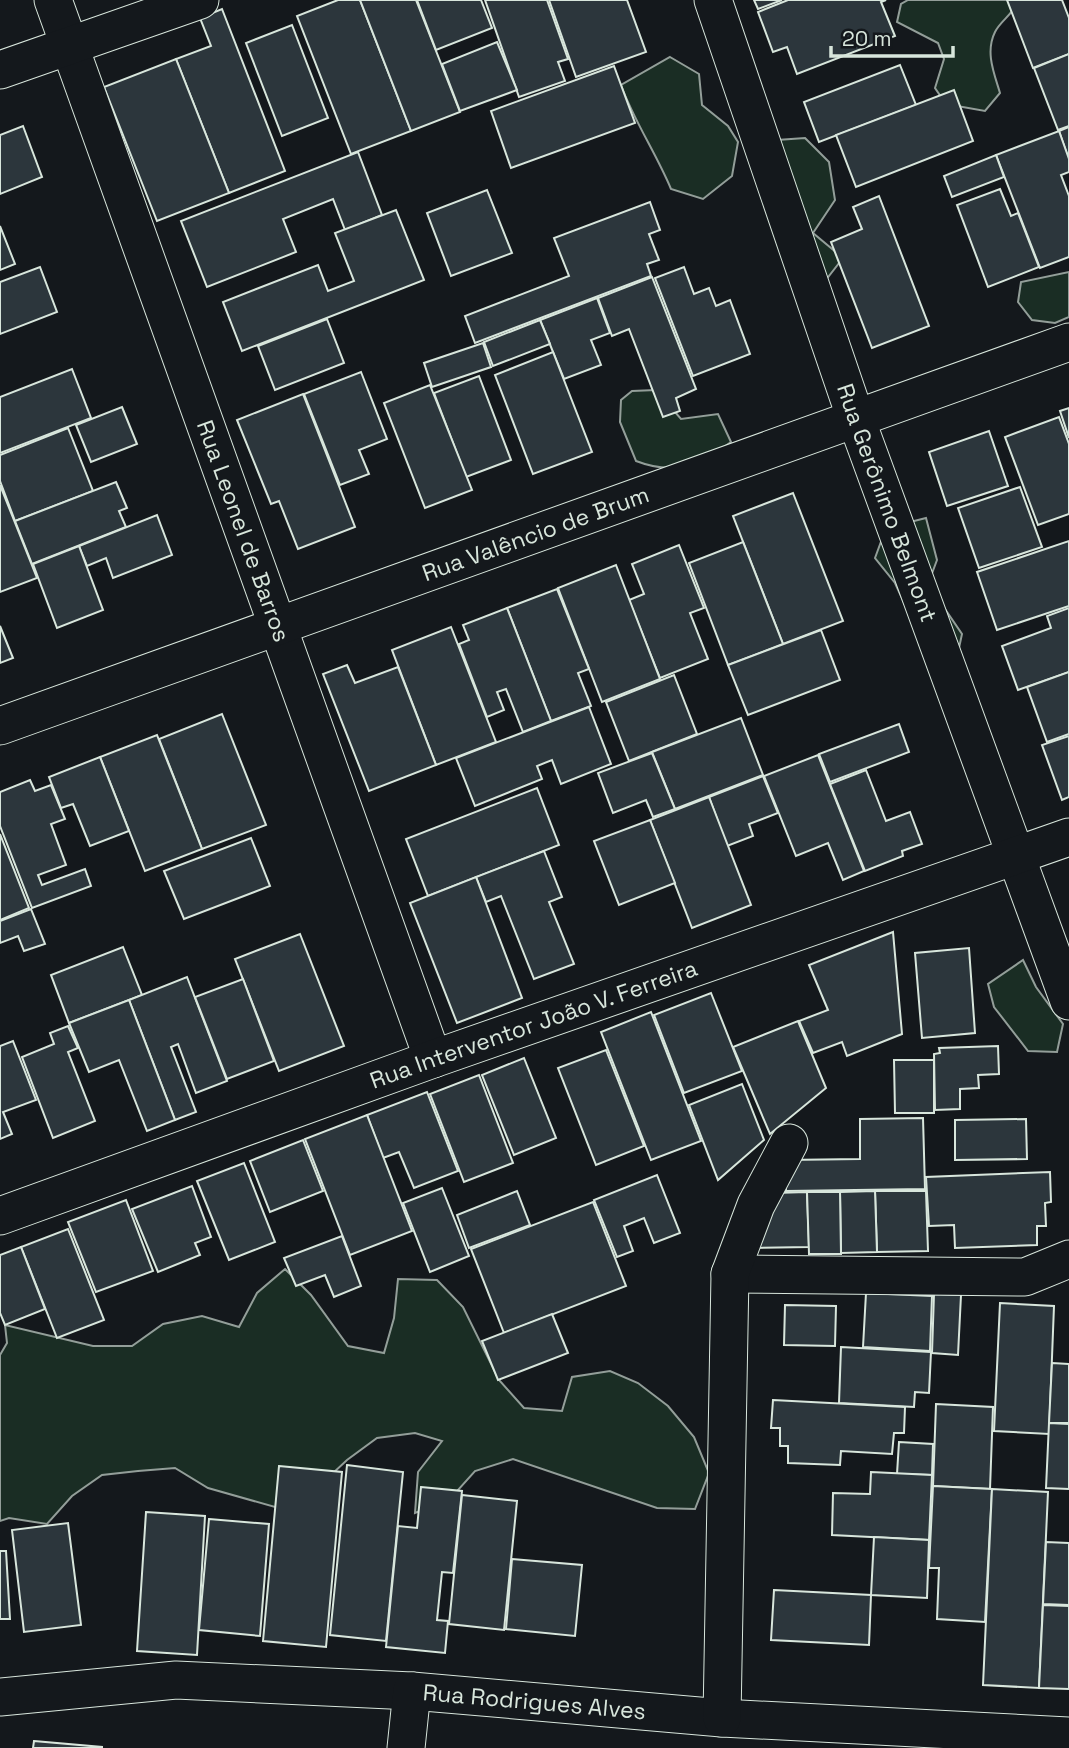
<svg xmlns="http://www.w3.org/2000/svg" width="1069" height="1748" font-family="'Space Grotesk',sans-serif">
<rect width="100%" height="100%" fill="#14181c"/>
<!-- green -->
<g fill="#1a2d24" stroke="#939e99" stroke-width="2">
<path d="M908,0H1018C1014,14 1001,20 995,32C985,52 994,73 1000,93L985,111L946,104L935,88L944,59L938,43L897,22L901,4Z"/>
<path d="M670,57L699,74L702,105L728,126L738,142L732,176L703,199L671,189C656,153 634,121 621,85Z"/>
<polygon points="805,138 829,162 835,200 813,233 843,258 825,281 763,141"/>
<polygon points="1069,272 1069,317 1055,323 1032,320 1018,302 1021,282"/>
<path d="M656,390L681,419L718,414L731,442C699,465 675,476 636,461L620,422L621,400L632,391Z"/>
<polygon points="926,518 937,560 928,584 962,634 956,662 910,616 895,583 875,558 886,528"/>
<polygon points="1023,960 1036,987 1063,1024 1057,1052 1028,1051 994,1007 988,984"/>
<polygon points="285,1269 311,1295 348,1346 384,1353 394,1318 398,1279 437,1280 463,1307 499,1380 524,1408 562,1411 572,1377 610,1371 638,1383 668,1406 694,1437 709,1473 695,1509 657,1508 513,1459 475,1471 450,1499 415,1513 418,1472 442,1441 415,1433 377,1438 347,1460 316,1489 282,1509 208,1488 175,1468 138,1471 102,1475 72,1496 47,1524 9,1518 0,1521 0,1355 7,1343 5,1325 93,1346 132,1346 163,1324 202,1316 239,1327 257,1293"/>
</g>
<!-- building -->
<g fill="#2c363c" stroke="#d8e6dc" stroke-width="2">
<polygon points="338,0 360,0 411,131 351,154 297,16"/>
<polygon points="360,0 416,0 460,112 411,131"/>
<polygon points="417,0 481,0 492,28 436,50"/>
<polygon points="485,0 547,0 568,59 558,62 565,81 519,97"/>
<polygon points="549,0 627,0 646,52 576,77"/>
<polygon points="754,0 782,0 758,9"/>
<polygon points="788,0 886,0 881,2 895,36 797,74 787,47 773,52 758,12"/>
<polygon points="1007,0 1062,0 1069,18 1069,54 1033,68"/>
<polygon points="222,9 285,171 229,193 176,59 211,46 200,18"/>
<polygon points="292,25 328,118 282,136 246,43"/>
<polygon points="497,42 517,90 460,111 442,64"/>
<polygon points="1069,54 1069,126 1058,130 1034,68"/>
<polygon points="176,59 229,193 157,221 104,87"/>
<polygon points="900,65 916,105 819,142 804,102"/>
<polygon points="614,66 635,123 511,168 491,111"/>
<polygon points="954,90 973,141 856,187 836,135"/>
<polygon points="23,126 42,177 0,194 0,135"/>
<polygon points="1069,127 1069,157 1068,157 1059,131"/>
<polygon points="1059,131 1069,159 1069,172 1061,175 1069,196 1069,257 1040,268 996,155"/>
<polygon points="358,152 382,215 345,230 333,199 283,219 296,252 207,287 181,221"/>
<polygon points="996,155 1004,177 952,197 944,176"/>
<polygon points="1000,189 1011,216 1018,213 1039,267 988,287 957,205"/>
<polygon points="487,190 512,253 451,276 427,213"/>
<polygon points="879,196 929,326 872,348 831,242 862,229 853,207"/>
<polygon points="650,202 660,230 649,234 659,260 647,264 651,276 475,343 465,316 569,276 554,238"/>
<polygon points="396,210 424,280 242,351 223,302 318,265 328,291 354,281 335,233"/>
<polygon points="0,226 15,264 0,270"/>
<polygon points="40,267 57,312 0,334 0,282"/>
<polygon points="684,267 694,294 709,288 716,306 730,300 750,354 693,376 655,278"/>
<polygon points="652,277 696,389 676,398 680,411 663,417 629,329 612,336 598,298"/>
<polygon points="597,298 610,333 591,340 601,365 564,379 540,320"/>
<polygon points="327,319 344,363 275,390 258,346"/>
<polygon points="540,320 550,344 493,366 484,342"/>
<polygon points="483,343 491,367 432,387 424,363"/>
<polygon points="553,352 592,452 533,474 495,375"/>
<polygon points="72,369 91,418 0,453 0,397"/>
<polygon points="361,372 387,439 359,450 369,474 340,485 304,394"/>
<polygon points="479,376 511,460 466,477 434,393"/>
<polygon points="430,385 472,490 425,508 384,403"/>
<polygon points="303,394 355,527 298,549 279,501 271,504 237,420"/>
<polygon points="122,407 137,444 91,462 76,425"/>
<polygon points="1069,408 1069,438 1060,411"/>
<polygon points="1059,417 1069,444 1069,514 1038,525 1005,437"/>
<polygon points="68,428 93,491 15,521 0,481 0,455"/>
<polygon points="989,431 1008,486 947,506 929,452"/>
<polygon points="116,482 127,508 119,511 126,527 32,564 15,521"/>
<polygon points="0,485 37,578 0,592"/>
<polygon points="1020,487 1042,547 979,568 958,508"/>
<polygon points="793,493 843,621 783,644 733,516"/>
<polygon points="157,515 172,555 113,578 106,558 87,566 79,546"/>
<polygon points="1069,541 1069,606 997,630 977,572"/>
<polygon points="743,542 783,644 728,665 689,563"/>
<polygon points="679,545 704,608 690,613 708,659 660,678 629,600 644,594 632,564"/>
<polygon points="79,546 103,610 57,628 33,564"/>
<polygon points="616,565 660,679 602,702 558,588"/>
<polygon points="557,589 589,669 578,673 591,706 551,721 507,608"/>
<polygon points="507,608 551,721 523,732 506,689 497,692 504,710 487,717 459,644 469,640 463,625"/>
<polygon points="1069,608 1069,672 1018,690 1002,646 1051,628 1047,616"/>
<polygon points="0,626 13,658 0,663"/>
<polygon points="451,627 496,742 436,765 392,650"/>
<polygon points="821,630 840,680 748,715 728,665"/>
<polygon points="347,665 355,683 398,667 436,765 369,791 323,674"/>
<polygon points="1069,672 1069,734 1047,742 1027,687"/>
<polygon points="674,675 697,734 629,761 606,702"/>
<polygon points="589,707 611,764 561,784 552,760 537,766 542,779 475,806 456,758"/>
<polygon points="222,714 266,825 202,849 159,739"/>
<polygon points="741,718 763,775 675,809 652,752"/>
<polygon points="899,724 909,752 830,782 819,754"/>
<polygon points="157,735 202,849 145,871 100,757"/>
<polygon points="1069,736 1069,797 1062,800 1042,745"/>
<polygon points="652,753 675,809 653,817 646,800 613,813 598,773"/>
<polygon points="818,755 864,871 843,880 828,843 796,856 764,776"/>
<polygon points="100,757 129,831 90,846 73,804 61,808 49,777"/>
<polygon points="866,770 886,821 910,812 922,844 902,851 903,856 865,871 830,784"/>
<polygon points="763,776 778,813 749,824 753,836 727,846 709,797"/>
<polygon points="30,780 35,791 51,785 65,819 51,824 66,865 38,875 42,885 85,869 91,886 32,908 0,826 0,792"/>
<polygon points="537,788 559,845 428,896 406,839"/>
<polygon points="709,797 751,905 692,928 650,820"/>
<polygon points="650,820 675,883 619,905 594,841"/>
<polygon points="0,834 29,908 0,920"/>
<polygon points="251,838 270,886 184,919 164,871"/>
<polygon points="544,851 562,897 549,902 574,964 534,979 501,896 486,902 476,877"/>
<polygon points="476,877 522,998 457,1023 410,903"/>
<polygon points="31,909 45,944 24,951 18,936 0,943 0,921"/>
<polygon points="893,932 902,1034 847,1056 842,1042 813,1053 799,1021 828,1010 809,965"/>
<polygon points="300,934 344,1046 279,1071 235,959"/>
<polygon points="123,947 142,995 69,1023 51,975"/>
<polygon points="969,948 975,1033 922,1038 915,953"/>
<polygon points="187,977 227,1081 196,1093 178,1044 171,1047 196,1112 175,1120 129,1000"/>
<polygon points="243,979 274,1061 227,1079 195,997"/>
<polygon points="711,993 742,1071 684,1093 654,1015"/>
<polygon points="129,1000 175,1120 147,1131 119,1060 89,1072 69,1023"/>
<polygon points="651,1012 701,1141 651,1160 601,1032"/>
<polygon points="798,1021 826,1088 770,1134 733,1047"/>
<polygon points="68,1026 78,1048 68,1052 95,1121 53,1138 22,1057 54,1044 50,1033"/>
<polygon points="13,1041 36,1100 3,1112 12,1134 0,1139 0,1046"/>
<polygon points="998,1046 999,1074 978,1075 979,1088 960,1089 960,1109 935,1110 934,1054 940,1053 939,1048"/>
<polygon points="606,1050 644,1146 596,1165 558,1068"/>
<polygon points="524,1058 556,1138 514,1155 482,1075"/>
<polygon points="894,1060 934,1060 934,1113 895,1113"/>
<polygon points="479,1075 513,1163 464,1182 430,1094"/>
<polygon points="742,1084 764,1140 718,1180 689,1105"/>
<polygon points="427,1092 458,1171 414,1188 399,1152 383,1158 367,1115"/>
<polygon points="367,1115 412,1231 350,1255 305,1139"/>
<polygon points="923,1118 925,1189 786,1191 785,1160 860,1159 860,1119"/>
<polygon points="1026,1119 1027,1159 955,1160 955,1120"/>
<polygon points="303,1140 323,1191 270,1212 250,1161"/>
<polygon points="244,1163 275,1242 229,1260 197,1181"/>
<polygon points="1050,1172 1051,1202 1045,1203 1046,1226 1037,1226 1037,1245 955,1248 954,1225 929,1226 926,1177"/>
<polygon points="657,1175 680,1233 654,1243 644,1218 624,1226 633,1251 617,1257 594,1200"/>
<polygon points="192,1186 211,1237 195,1243 200,1255 158,1272 132,1209"/>
<polygon points="442,1188 469,1256 430,1272 403,1203"/>
<polygon points="517,1191 530,1225 469,1248 457,1215"/>
<polygon points="875,1191 926,1191 928,1251 877,1252"/>
<polygon points="875,1191 877,1252 841,1253 840,1192"/>
<polygon points="807,1192 809,1247 753,1248 774,1193"/>
<polygon points="807,1192 840,1192 841,1254 809,1254"/>
<polygon points="126,1200 153,1271 96,1292 68,1222"/>
<polygon points="593,1202 626,1286 504,1333 471,1249"/>
<polygon points="68,1229 104,1320 57,1338 21,1247"/>
<polygon points="342,1236 361,1286 334,1297 325,1275 296,1286 284,1258"/>
<polygon points="21,1247 45,1309 5,1325 0,1313 0,1255"/>
<polygon points="866,1293 932,1296 930,1351 863,1347"/>
<polygon points="934,1294 961,1295 958,1355 932,1353"/>
<polygon points="1000,1303 1054,1306 1049,1434 994,1431"/>
<polygon points="785,1305 836,1306 835,1346 784,1345"/>
<polygon points="552,1314 568,1353 498,1380 482,1341"/>
<polygon points="841,1347 931,1352 929,1393 915,1392 914,1407 839,1403"/>
<polygon points="1052,1363 1069,1364 1069,1423 1049,1423"/>
<polygon points="773,1400 905,1407 904,1433 894,1433 892,1454 841,1451 840,1465 788,1463 788,1446 780,1446 780,1428 771,1428"/>
<polygon points="936,1404 993,1407 990,1489 933,1486"/>
<polygon points="1049,1423 1069,1424 1069,1489 1046,1488"/>
<polygon points="899,1442 933,1444 932,1475 897,1474"/>
<polygon points="347,1465 403,1472 386,1641 330,1635"/>
<polygon points="279,1466 342,1472 326,1647 263,1641"/>
<polygon points="871,1472 932,1475 929,1540 832,1535 833,1493 870,1494"/>
<polygon points="933,1486 992,1489 985,1622 937,1619 939,1568 929,1568"/>
<polygon points="421,1487 462,1491 453,1573 442,1572 437,1620 448,1621 445,1653 386,1647 398,1526 417,1528"/>
<polygon points="992,1489 1048,1492 1039,1688 983,1685"/>
<polygon points="462,1495 517,1501 504,1630 449,1624"/>
<polygon points="146,1512 205,1516 197,1655 137,1651"/>
<polygon points="209,1519 269,1524 260,1636 199,1630"/>
<polygon points="68,1523 81,1625 24,1632 12,1530"/>
<polygon points="874,1537 929,1540 927,1598 871,1595"/>
<polygon points="1046,1542 1069,1543 1069,1605 1043,1604"/>
<polygon points="0,1551 6,1551 10,1619 0,1619"/>
<polygon points="512,1559 582,1565 575,1636 506,1629"/>
<polygon points="774,1590 871,1595 869,1645 771,1640"/>
<polygon points="1043,1605 1069,1606 1069,1689 1039,1688"/>
<polygon points="34,1741 102,1747 102,1748 33,1748"/>
</g>
<g fill="none" stroke-linecap="round" stroke-linejoin="round">
<defs>
<g id="street">
<path id="s1" d="M53,0L433,1059"/>
<path id="s2" d="M713,0L856,419L1069,1001"/>
<polyline points="0,70 200,0"/>
<path id="s3" d="M0,726L1069,342"/>
<path id="s4" d="M0,1216L433,1059L1069,837"/>
<polyline points="730,1274 1025,1277 1069,1259"/>
<path id="s5" d="M0,1697L176,1680L412,1691L722,1718L1069,1736"/>
<polyline points="722,1718 730,1274 756,1205 789,1143"/>
<polyline points="406,1748 412,1691"/>
</g>
</defs>
<!-- street casing -->
<use href="#street" stroke="#d8e6dc" stroke-width="39"/>
<!-- street -->
<use href="#street" stroke="#14181c" stroke-width="37"/>
</g>
<g text-anchor="middle" dominant-baseline="central" stroke-width="5" stroke-linejoin="round" paint-order="stroke">
<!-- street labels -->
<g font-size="23" fill="#d8e6dc" stroke="#14181c">
<text stroke="none"><textPath href="#s2" startOffset="532">Rua Gerônimo Belmont</textPath></text>
<text stroke="none"><textPath href="#s1" startOffset="564">Rua Leonel de Barros</textPath></text>
<text stroke="none"><textPath href="#s3" startOffset="569">Rua Valêncio de Brum</textPath></text>
<text stroke="none"><textPath href="#s4" startOffset="567">Rua Interventor João V. Ferreira</textPath></text>
<text stroke="none"><textPath href="#s5" startOffset="536">Rua Rodrigues Alves</textPath></text>
</g>
</g>
<!-- scale -->
<path d="M831 46v10h122v-10" fill="none" stroke="#d8e6dc" stroke-width="3.5"/>
<text x="842" y="46" font-size="21" fill="#d8e6dc" stroke="#14181c" stroke-width="5" paint-order="stroke">20 m</text>
</svg>
